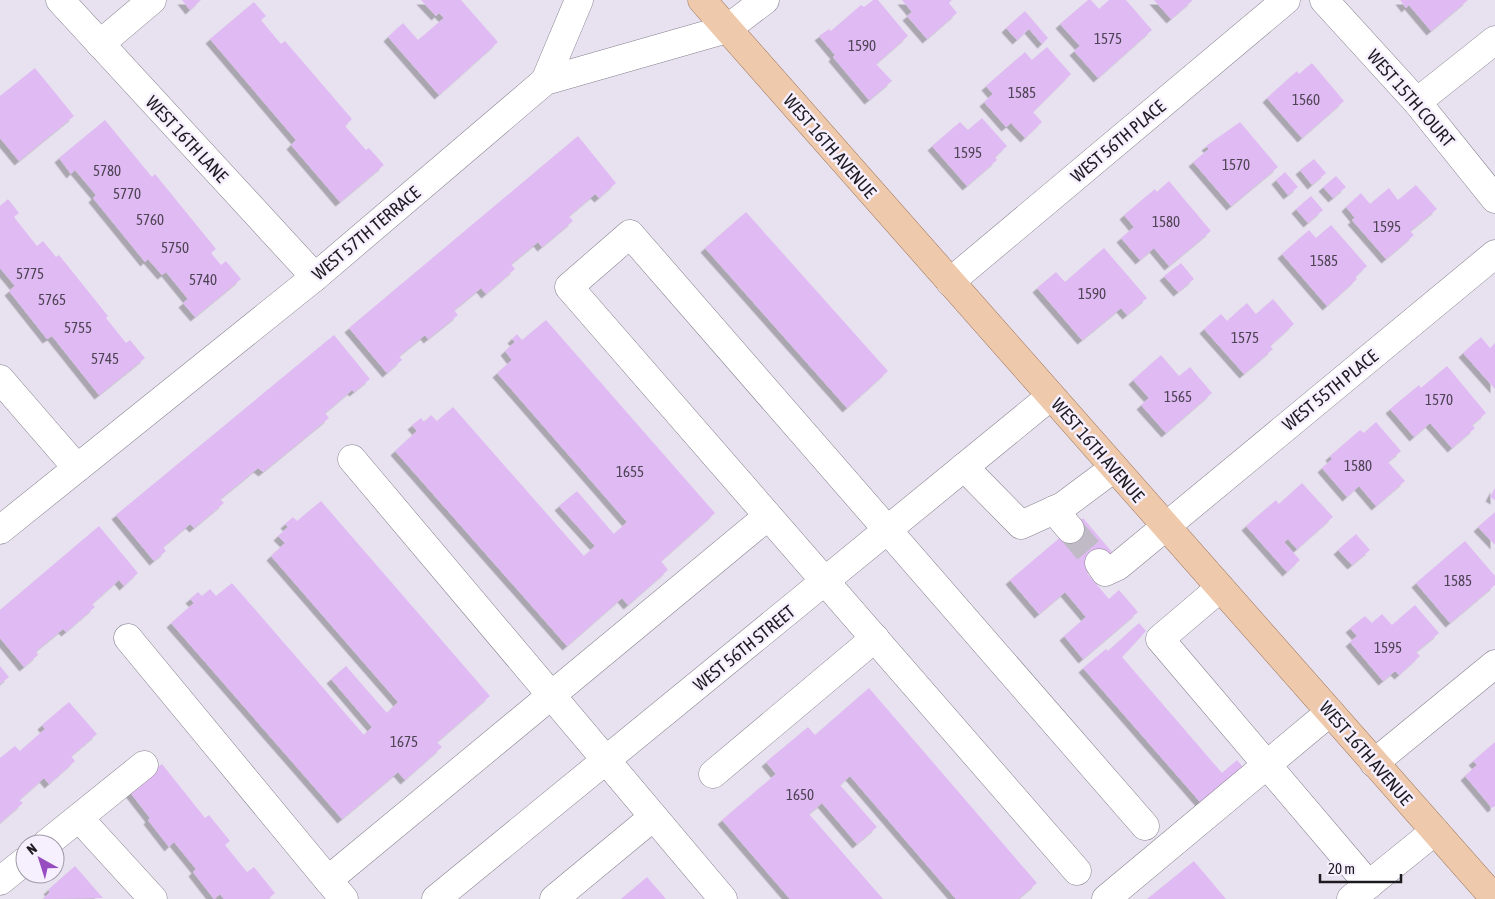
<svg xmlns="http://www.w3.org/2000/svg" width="1495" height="899" font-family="'Asap Condensed',sans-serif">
<defs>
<filter id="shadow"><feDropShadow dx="-4.5" dy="4.5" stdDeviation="0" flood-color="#0004"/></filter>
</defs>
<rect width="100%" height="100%" fill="#e8e2f0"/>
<!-- building -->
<g fill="#e0bbf3" filter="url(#shadow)">
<polygon points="182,0 201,0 190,10"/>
<polygon points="421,0 461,0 498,42 439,95 388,37 403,23 418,40 444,18 439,13 436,16"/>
<polygon points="873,0 878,0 908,36 876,64 892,81 869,100 833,57 835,55 819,36 829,29 831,31 861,5 864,7"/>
<polygon points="902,0 952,0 949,3 957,13 927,39 907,16 912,12"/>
<polygon points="1088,0 1091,0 1099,9 1109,0 1126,0 1152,30 1098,78 1074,51 1080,46 1060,24"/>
<polygon points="1154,0 1193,0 1171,19"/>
<polygon points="1400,0 1468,0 1431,31 1409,5 1406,8"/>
<polygon points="254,2 266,16 261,20 281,44 285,41 352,119 345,126 366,150 369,148 384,165 340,202 291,145 296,140 210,39"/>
<polygon points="1025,11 1048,38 1042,44 1029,29 1017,40 1006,28"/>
<polygon points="1047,47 1071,74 1033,112 1042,122 1025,138 1011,123 1006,127 984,102 993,94 986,86 1025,52 1032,60"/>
<polygon points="1312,63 1344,101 1302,138 1267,98 1297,71 1299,74"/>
<polygon points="35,68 74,116 19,161 0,138 0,96"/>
<polygon points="982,118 1007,146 995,157 997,160 967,186 932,146 960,122 968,130"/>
<polygon points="105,120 152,177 155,174 216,249 211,253 221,265 226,261 241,279 195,317 183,303 188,299 166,272 162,275 148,259 145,262 93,198 96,195 75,170 71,174 59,158"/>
<polygon points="1240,122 1278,167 1231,206 1193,162 1209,149 1206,146"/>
<polygon points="578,136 616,183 599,198 595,194 569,216 573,221 542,247 538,242 511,264 515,269 486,294 481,288 454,310 458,315 428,339 425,335 399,356 402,360 387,373 349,328"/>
<polygon points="1314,159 1326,173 1312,185 1300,170"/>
<polygon points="1285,172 1298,187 1288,195 1276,180"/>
<polygon points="1336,176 1346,187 1333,198 1323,187"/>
<polygon points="1169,181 1211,231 1169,266 1154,248 1140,260 1121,238 1134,227 1124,215 1155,189 1157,192"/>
<polygon points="1416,185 1437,209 1410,231 1414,235 1386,259 1352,220 1355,218 1346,207 1361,193 1370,204 1389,188 1398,200"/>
<polygon points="1311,196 1323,210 1308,223 1296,209"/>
<polygon points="8,199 19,213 14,217 37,246 43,241 56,257 59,255 108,316 106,318 126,343 130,340 145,358 99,395 52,336 47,339 9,291 15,286 0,268 0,206"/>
<polygon points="746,212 888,371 847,408 705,248"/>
<polygon points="1331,225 1367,266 1355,277 1357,279 1327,306 1282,254 1309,230 1316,238"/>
<polygon points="1104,248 1147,298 1127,315 1121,308 1082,340 1037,288 1056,272 1065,282"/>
<polygon points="1181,263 1194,279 1178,292 1164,276"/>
<polygon points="1273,299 1294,324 1270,346 1273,349 1244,374 1204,329 1221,314 1227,321 1247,303 1256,314"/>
<polygon points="546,320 715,513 661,561 668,570 628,605 622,598 567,646 395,451 417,431 412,425 421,418 424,422 431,415 437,421 453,407 584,556 595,546 559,506 577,491 614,534 627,522 497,373 512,360 505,351 515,342 512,339 517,334 522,340"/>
<polygon points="334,335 370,379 354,392 352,390 325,413 329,418 263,472 258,468 220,499 224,503 194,528 190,524 163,547 166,551 154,561 116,515"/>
<polygon points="1481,337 1490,348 1495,343 1495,389 1463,353"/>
<polygon points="1161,355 1179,376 1190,367 1212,393 1166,433 1141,405 1149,398 1133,380"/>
<polygon points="1447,366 1486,413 1472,425 1475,428 1452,448 1430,423 1414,437 1390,409 1419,385 1421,388"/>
<polygon points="1376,422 1401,451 1388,462 1405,481 1376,506 1359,486 1347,497 1322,468 1332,459 1330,456 1360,430 1364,433"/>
<polygon points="1302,483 1333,517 1297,549 1288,539 1284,542 1300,560 1287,572 1246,526 1276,500 1279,504"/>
<polygon points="1495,488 1495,500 1490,497"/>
<polygon points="321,501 490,696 437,742 442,747 405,780 398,772 342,819 171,623 194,603 190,599 198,592 202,596 210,589 216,596 232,583 364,735 372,727 331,679 346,666 387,713 398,702 271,556 285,543 278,536 288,527 285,524 293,517 297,521"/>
<polygon points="1495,512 1495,545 1478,527"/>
<polygon points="1083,518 1112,552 1087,573 1109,599 1119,590 1138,612 1083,659 1064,636 1086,617 1065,592 1039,614 1010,580"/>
<polygon points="99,526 138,573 124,586 119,580 92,604 95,607 66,632 63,629 36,651 38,655 24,667 0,638 0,610"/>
<polygon points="1356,534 1370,550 1352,565 1338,550"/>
<polygon points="1465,541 1495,576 1495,585 1450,623 1416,583"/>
<polygon points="1415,605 1439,633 1416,652 1420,656 1399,675 1395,671 1383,681 1350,642 1357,636 1350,628 1365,616 1372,623 1382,614 1392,625"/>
<polygon points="1139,623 1146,631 1122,657 1222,773 1237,760 1243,767 1201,803 1083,668 1106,649 1108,651"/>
<polygon points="0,666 9,677 0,684"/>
<polygon points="869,688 1037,883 1018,899 956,899 850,776 840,785 877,827 857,844 822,803 809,814 883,899 790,899 722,820 776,774 766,762 808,727 815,735"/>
<polygon points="69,702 97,734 71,756 75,761 49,784 44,778 19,800 23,803 0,823 0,758 15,746 20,751 45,729 42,725"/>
<polygon points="1495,742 1495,806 1492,808 1465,776 1477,765 1473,761"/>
<polygon points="162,764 205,818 209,815 230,841 225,845 247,872 254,867 275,893 268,899 224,899 220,894 214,899 193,872 196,869 174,842 169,847 148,820 150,818 129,791"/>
<polygon points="1194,861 1226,899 1147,899"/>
<polygon points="75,866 103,898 43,899 50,892 48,890"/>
<polygon points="647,877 666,899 621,899"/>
</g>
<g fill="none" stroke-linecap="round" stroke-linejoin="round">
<!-- minor-tunnel -->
<polyline stroke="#bfbac6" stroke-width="28" stroke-dasharray="28 14" stroke-linecap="butt" points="1070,529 1099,563"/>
<defs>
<g id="minor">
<polyline points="60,0 315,277"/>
<polyline points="1324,0 1417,102 1495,199"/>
<polyline points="100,44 152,0"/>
<polyline points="545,81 579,0"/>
<polyline points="1417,102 1495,40"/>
<polyline points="950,282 1286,0"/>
<polyline points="0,379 77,468"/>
<polyline points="352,459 723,899"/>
<polyline points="964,467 1021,525 1063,506 1114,468"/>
<polyline points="1054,510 1070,529"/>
<polyline points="0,530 315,277 545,81 727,29 765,0"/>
<polyline points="1099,563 1105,572 1118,566 1495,254"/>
<polyline points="1220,588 1160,639 1369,885"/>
<polyline points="128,638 328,880 768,516"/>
<polyline points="1374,763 1495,664"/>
<polyline points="713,774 875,638"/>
<polyline points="79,818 153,899"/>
<polyline points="46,844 144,765"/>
<polyline points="1077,871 569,287 630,234 1145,826"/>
<polyline points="328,880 344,899"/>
<polyline points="0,881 25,861"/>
<polyline points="436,899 1051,396"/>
<polyline points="554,899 653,817"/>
<polyline points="1106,899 1330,712"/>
<polyline points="1351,899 1435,831"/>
</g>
<polyline id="major" points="702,0 1495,899"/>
</defs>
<!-- minor casing -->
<use href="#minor" stroke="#86818e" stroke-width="29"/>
<!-- major casing -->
<use href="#major" stroke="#9d7557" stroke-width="29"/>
<!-- minor -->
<use href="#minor" stroke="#fff" stroke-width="28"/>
<!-- major -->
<use href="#major" stroke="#eec9ac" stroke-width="28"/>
</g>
<g text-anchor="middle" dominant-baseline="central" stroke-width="5" stroke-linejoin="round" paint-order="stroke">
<!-- number labels -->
<g font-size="15" fill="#4e4355">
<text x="1108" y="38">1575</text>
<text x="862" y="45">1590</text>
<text x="1022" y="92">1585</text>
<text x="1306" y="99">1560</text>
<text x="968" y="152">1595</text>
<text x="1236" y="164">1570</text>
<text x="107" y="170">5780</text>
<text x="127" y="193">5770</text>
<text x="150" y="219">5760</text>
<text x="1166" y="221">1580</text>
<text x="1387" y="226">1595</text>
<text x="175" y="247">5750</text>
<text x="1324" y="260">1585</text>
<text x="30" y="273">5775</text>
<text x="203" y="279">5740</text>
<text x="1092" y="293">1590</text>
<text x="52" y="299">5765</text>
<text x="78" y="327">5755</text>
<text x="1245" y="337">1575</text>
<text x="105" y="358">5745</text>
<text x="1178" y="396">1565</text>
<text x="1439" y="399">1570</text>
<text x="1358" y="465">1580</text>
<text x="630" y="471">1655</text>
<text x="1458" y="580">1585</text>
<text x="1388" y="647">1595</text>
<text x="404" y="741">1675</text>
<text x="800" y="794">1650</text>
</g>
<!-- street labels -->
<g font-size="18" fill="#1d1b20" stroke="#f5effe">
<text transform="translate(1411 98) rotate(49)">WEST 15TH COURT</text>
<text transform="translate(187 139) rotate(47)">WEST 16TH LANE</text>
<text transform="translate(1118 141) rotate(-40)">WEST 56TH PLACE</text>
<text transform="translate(830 146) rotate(49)">WEST 16TH AVENUE</text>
<text transform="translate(366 233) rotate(-40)">WEST 57TH TERRACE</text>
<text transform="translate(1330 390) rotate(-39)">WEST 55TH PLACE</text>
<text transform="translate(1098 450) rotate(49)">WEST 16TH AVENUE</text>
<text transform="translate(744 648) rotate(-39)">WEST 56TH STREET</text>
<text transform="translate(1366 753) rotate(49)">WEST 16TH AVENUE</text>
</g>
</g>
<!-- north arrow -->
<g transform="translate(40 859) rotate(321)"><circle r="24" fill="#f5effe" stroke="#9f9aa5"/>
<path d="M0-4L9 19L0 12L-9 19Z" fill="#974dc0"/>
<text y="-8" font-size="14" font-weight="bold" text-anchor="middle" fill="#1d1b20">N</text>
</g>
<!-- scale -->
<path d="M1320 874v8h81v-8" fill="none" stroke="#1d1b20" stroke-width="2.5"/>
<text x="1328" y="874" font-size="15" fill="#1d1b20" stroke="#f5effe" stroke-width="4" paint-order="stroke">20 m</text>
</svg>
